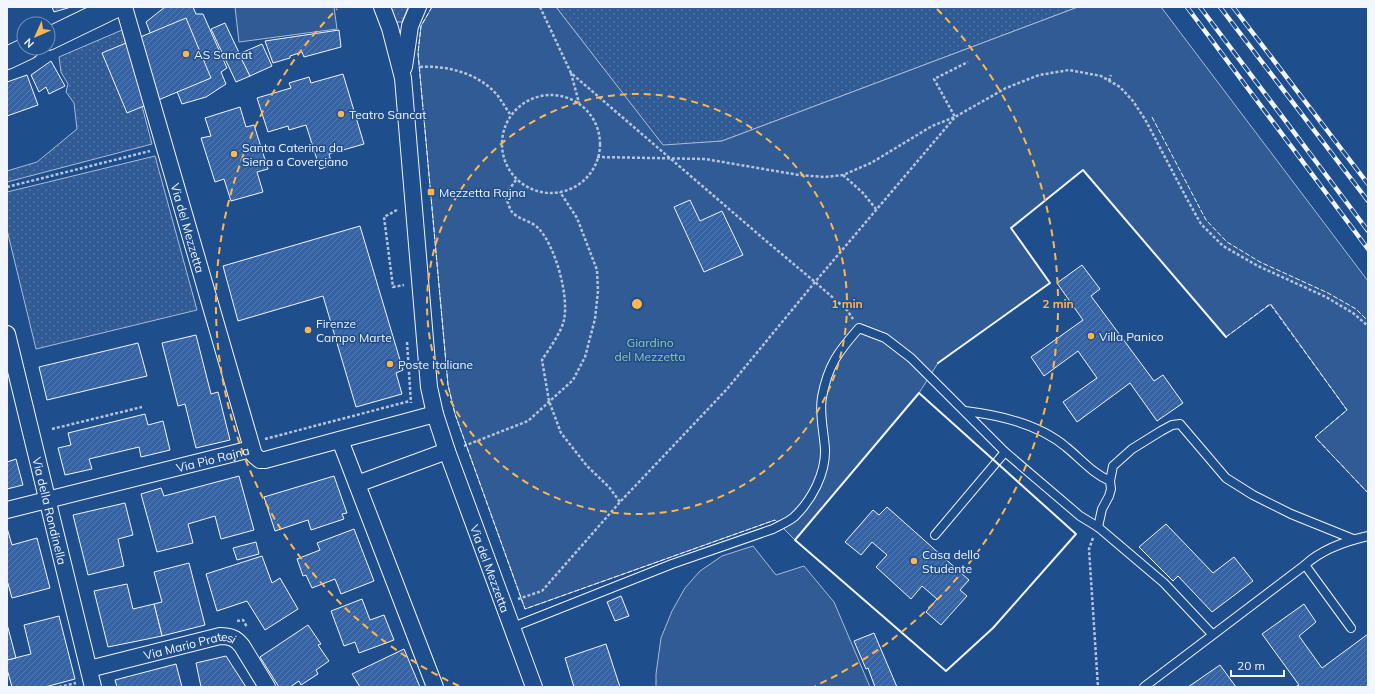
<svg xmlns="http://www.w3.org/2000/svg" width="1375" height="694" font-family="Mulish,sans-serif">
<defs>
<pattern id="grass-dots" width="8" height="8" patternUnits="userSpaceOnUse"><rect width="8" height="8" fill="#305b95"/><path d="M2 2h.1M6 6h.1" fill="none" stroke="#4e73a5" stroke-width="1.8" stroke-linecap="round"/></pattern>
<pattern id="building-hatch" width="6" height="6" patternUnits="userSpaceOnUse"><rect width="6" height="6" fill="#3563a3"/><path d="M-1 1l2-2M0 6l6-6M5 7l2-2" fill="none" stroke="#537ab1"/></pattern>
</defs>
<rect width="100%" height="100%" fill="#1f4e8c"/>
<!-- grass -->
<g fill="url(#grass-dots)" stroke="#a8bbd7">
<polygon points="389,7 408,7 402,22 396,22"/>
<polygon points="556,7 1078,7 722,141 663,146"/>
<polygon points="122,30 152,144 7,182 7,171 37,162 77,129 74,103 66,92 68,84 61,72 59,57"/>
<polygon points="155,156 197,310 36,349 7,230 7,192"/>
</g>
<!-- built -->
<g fill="#305b95" stroke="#a8bbd7">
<polygon points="235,7 334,7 337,29 239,42"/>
<polygon points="432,7 556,7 663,145 722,141 1078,7 1161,7 1368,281 1368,493 1315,437 1347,410 1271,304 1226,337 1083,170 1011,228 1050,283 938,363 919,393 795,540 775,520 525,609 455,414 448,385 418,53 421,26"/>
<polygon points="753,546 776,575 804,566 834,602 870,687 656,687 656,674 661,638 672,611 685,588 700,571 722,556"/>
</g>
<!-- building -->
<g fill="url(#building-hatch)" stroke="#f2f6ff">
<polygon points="52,7 71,7 54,12"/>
<polygon points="165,7 193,7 196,14 203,14 227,68 221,72 226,84 206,97 182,104 176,89 169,93 144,40 151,35 146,22"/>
<polygon points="186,18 211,78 127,113 102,53"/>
<polygon points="225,23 250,76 236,82 211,29"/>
<polygon points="339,30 341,47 304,57 302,52 290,56 290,58 273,63 265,41"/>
<polygon points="262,44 272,66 250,76 239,54"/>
<polygon points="51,61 65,86 49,94 46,87 39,92 31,75"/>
<polygon points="343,74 364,144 329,154 332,165 320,169 306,125 289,130 288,126 268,132 257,98 291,88 289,83 309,77 311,83"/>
<polygon points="27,75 38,105 7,116 7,82"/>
<polygon points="240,107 246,127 254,125 268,169 257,172 263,192 231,201 224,179 215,182 201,138 211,136 205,118"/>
<polygon points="690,200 700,221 722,211 743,255 704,272 674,207"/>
<polygon points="360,226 403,370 396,373 402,394 356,407 323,296 238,321 223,266"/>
<polygon points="1082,265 1100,289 1091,296 1154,381 1163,375 1183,403 1157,421 1130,383 1077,422 1063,402 1097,378 1078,351 1044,376 1031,357 1083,320 1057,283"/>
<polygon points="196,335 211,394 218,392 230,440 196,448 185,404 178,406 162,343"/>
<polygon points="138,343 147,376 47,400 39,367"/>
<polygon points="145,414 148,425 163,421 170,450 141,457 139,447 89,459 92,469 65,475 58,448 71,445 68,433"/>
<polygon points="16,459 23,485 7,489 7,462"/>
<polygon points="239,476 254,530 221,539 215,516 188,524 193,543 157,552 141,494 161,488 164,496"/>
<polygon points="334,476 347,513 342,514 344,519 311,530 308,520 275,531 264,497"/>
<polygon points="125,503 133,535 118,539 124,566 88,575 73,515"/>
<polygon points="887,507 969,580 960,590 967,596 941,625 926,612 937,599 922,586 911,599 876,567 887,555 872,542 861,555 845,542 873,510 879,515"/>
<polygon points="1166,524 1213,573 1234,557 1253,581 1212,612 1178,576 1173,581 1139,547"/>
<polygon points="7,528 12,545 37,538 50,588 12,598 7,580"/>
<polygon points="354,529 374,581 341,594 335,579 312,588 306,575 303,576 297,559 320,550 317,543"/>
<polygon points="256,542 259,554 237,560 233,548"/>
<polygon points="262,556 272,583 280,578 298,609 265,630 247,601 217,611 206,574"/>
<polygon points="189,563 205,625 162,636 154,604 162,602 154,572"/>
<polygon points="127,584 133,609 154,604 162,636 108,647 94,591"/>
<polygon points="621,596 629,616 615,621 607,602"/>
<polygon points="362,599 370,620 384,615 394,640 359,653 355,642 344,646 331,611"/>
<polygon points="1304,604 1316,622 1299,636 1322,668 1368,634 1368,687 1295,687 1299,685 1262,634"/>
<polygon points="59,616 75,679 45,687 12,687 7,669 7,660 31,654 24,625"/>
<polygon points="7,624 16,658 7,660"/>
<polygon points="308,625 321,644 318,645 329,661 316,670 318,674 301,685 299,681 290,687 279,687 260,657"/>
<polygon points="874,633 897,687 875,687 868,668 866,669 854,641"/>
<polygon points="606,644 620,687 574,687 565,658"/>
<polygon points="404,649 420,687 360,687 352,674"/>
<polygon points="226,656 246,687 201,687 196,663"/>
<polygon points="176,664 182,687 117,687 115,680"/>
<polygon points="1220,665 1236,687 1188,687"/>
</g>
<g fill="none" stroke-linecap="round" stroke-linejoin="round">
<defs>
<g id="lane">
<path d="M965,411C999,415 1039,424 1066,447C1081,459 1092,473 1110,481"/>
<polyline points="1098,527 1102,509 1109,496 1111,489 1110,481 1113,466 1132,449 1161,431 1172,425 1180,424 1226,478 1253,495 1291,514 1353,539"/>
<polyline points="935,535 1005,452"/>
<polyline points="1305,565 1351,628"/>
<path d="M513,627L672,564L773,529C780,525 788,522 794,517C812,500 826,473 825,449C824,433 819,412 822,397C828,365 838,352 859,328L885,338L911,358L1005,452L1080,516L1098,527L1164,583L1212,634"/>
<path d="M1144,687L1305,565C1322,549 1346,541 1368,536"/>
</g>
<g id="street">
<path id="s1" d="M124,7L254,455L260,460H265L435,414"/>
<path id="s2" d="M382,7L390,28L403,78L429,387L435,414L447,451L534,687"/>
<polyline points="404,67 410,26 418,7"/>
<path id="s3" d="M7,334L93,687"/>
<polyline points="340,440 435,687"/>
<polyline points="357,484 447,451"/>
<path id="s4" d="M7,510L251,449"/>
<path id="s5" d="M89,669L220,636C230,636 236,638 242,646L267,687"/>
</g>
<g id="secondary">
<polyline points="48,39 114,7"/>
<polyline points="7,58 28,48"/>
</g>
</defs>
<!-- lane casing -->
<use href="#lane" stroke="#f2f6ff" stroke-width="10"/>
<!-- street casing -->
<use href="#street" stroke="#f2f6ff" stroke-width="18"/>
<!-- secondary casing -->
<use href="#secondary" stroke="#f2f6ff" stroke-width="24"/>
<!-- path -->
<g stroke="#b3c4dc" stroke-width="2.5" stroke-dasharray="3 2" stroke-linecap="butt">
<polyline points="540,7 571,73 765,240 815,282 847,310 853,319"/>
<path d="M420,67C448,65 480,74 498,96C502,102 506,108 510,114"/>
<polyline points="571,73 579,103"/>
<polyline points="1109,81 1111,75"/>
<circle cx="551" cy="144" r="49"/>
<polyline points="597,157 705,159 799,175 825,177 843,175 871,163 932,126 955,117 934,79 968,62"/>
<polyline points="843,175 863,193 876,209"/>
<path d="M516,180L505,195C507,199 509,208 512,212C519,220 533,221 540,230C556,249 569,296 564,320C561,333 549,349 542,360L549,401L561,433L587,466L609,487L620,502"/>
<polyline points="7,187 150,151"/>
<polyline points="397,210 384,217 393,287 404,285"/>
<polyline points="407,342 411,403"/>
<polyline points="52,429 142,407"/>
<polyline points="265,439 410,401"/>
<polyline points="464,446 528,421 573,380 585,357 595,319 598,291 597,270 577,218 560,192"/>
<polyline points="1093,538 1089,549 1098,687"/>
<polyline points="518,599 542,591 620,502 727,389 815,282 955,117 1006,88 1039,75 1069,70 1101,76 1120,87 1133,101 1146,121 1187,199 1201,224 1223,246 1258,266 1326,297 1353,313 1368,326"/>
<polyline points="237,621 243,620 247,627"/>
<polyline points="59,687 76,683"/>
</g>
<!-- lane -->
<use href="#lane" stroke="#1f4e8c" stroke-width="8"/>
<!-- street -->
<use href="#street" stroke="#1f4e8c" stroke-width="16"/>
<!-- secondary -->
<use href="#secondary" stroke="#1f4e8c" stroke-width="22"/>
<defs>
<g id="rail">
<polyline points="1187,7 1368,249"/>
<polyline points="1200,7 1368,231"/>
<polyline points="1220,7 1368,201"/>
<polyline points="1233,7 1368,184"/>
</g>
</defs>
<!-- rail casing -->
<use href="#rail" stroke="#f2f6ff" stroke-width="4.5"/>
<!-- rail -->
<use href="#rail" stroke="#1f4e8c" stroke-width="3" stroke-dasharray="9" stroke-linecap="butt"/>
<!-- fence -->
<g stroke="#f2f6ff" stroke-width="1" stroke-dasharray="5 2" stroke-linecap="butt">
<polyline points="432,7 421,26 418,53 448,385 455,414 525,609 775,520"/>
<polyline points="1152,117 1206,220 1227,242 1260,262 1328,293 1356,309 1368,321"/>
<polyline points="1226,337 1270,304 1347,410 1315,437 1368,493"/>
</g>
<!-- wall -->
<g stroke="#f2f6ff" stroke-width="2">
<polyline points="938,363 1050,283 1011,228 1083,170 1226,337"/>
<polygon points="919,393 1076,534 993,628 946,671 795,540"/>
</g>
</g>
<!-- distance rings -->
<g fill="none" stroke="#ffb74d" stroke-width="2" stroke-dasharray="7 5">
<circle cx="637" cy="304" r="210"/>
<path d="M459 686A421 421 0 0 1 337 9M937 9A421 421 0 0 1 815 686"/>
</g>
<!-- markers -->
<g fill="#ffb74d" stroke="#1f4e8c" stroke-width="1.5">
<circle cx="186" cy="54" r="4"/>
<circle cx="341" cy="114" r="4"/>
<circle cx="234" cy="154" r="4"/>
<rect x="427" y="188" width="8" height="8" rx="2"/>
<circle cx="308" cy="330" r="4"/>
<circle cx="1091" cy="336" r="4"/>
<circle cx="390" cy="364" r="4"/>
<circle cx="914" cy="561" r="4"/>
</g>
<g text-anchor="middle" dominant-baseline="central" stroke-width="3" stroke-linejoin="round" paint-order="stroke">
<!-- poi labels -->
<g font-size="12" fill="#f2f6ff" stroke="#1f4e8c" text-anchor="start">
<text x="194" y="54">AS Sancat</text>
<text x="349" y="114">Teatro Sancat</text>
<text x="242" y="147">Santa Caterina da<tspan x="242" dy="14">Siena a Coverciano</tspan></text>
<text x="439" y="192">Mezzetta Rajna</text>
<text x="316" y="323">Firenze<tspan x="316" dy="14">Campo Marte</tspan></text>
<text x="1099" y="336">Villa Panico</text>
<text x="398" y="364">Poste Italiane</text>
<text x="922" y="554">Casa dello<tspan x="922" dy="14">Studente</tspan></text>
</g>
<!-- street labels -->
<g font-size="12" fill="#f2f6ff" stroke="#1f4e8c">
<text stroke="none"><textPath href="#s1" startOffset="230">Via del Mezzetta</textPath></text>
<text stroke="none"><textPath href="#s4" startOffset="212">Via Pio Rajna</textPath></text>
<text stroke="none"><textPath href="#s3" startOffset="182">Via della Rondinella</textPath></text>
<text stroke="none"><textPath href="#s2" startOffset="576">Via del Mezzetta</textPath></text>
<text stroke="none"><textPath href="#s5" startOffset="104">Via Mario Pratesi</textPath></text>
</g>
<!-- park labels -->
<g font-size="12" fill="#97c8a6" stroke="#1f4e8c">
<text x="650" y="342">Giardino<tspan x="650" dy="14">del Mezzetta</tspan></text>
</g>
</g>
<circle cx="637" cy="304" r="6" fill="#ffb74d" stroke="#1f4e8c" stroke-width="2"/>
<g font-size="12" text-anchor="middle" font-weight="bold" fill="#ffb74d" stroke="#1f4e8c" stroke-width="3" stroke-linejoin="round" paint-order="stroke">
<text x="847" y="308">1 min</text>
<text x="1058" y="308">2 min</text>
</g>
<!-- border -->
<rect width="1375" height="694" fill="none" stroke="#f2f6ff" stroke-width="16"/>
<!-- north arrow -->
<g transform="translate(36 36) rotate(225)"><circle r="19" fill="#1f4e8c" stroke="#7391ba"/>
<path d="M0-3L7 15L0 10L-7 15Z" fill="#ffb74d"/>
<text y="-6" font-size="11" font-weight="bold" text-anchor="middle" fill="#f2f6ff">N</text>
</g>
<!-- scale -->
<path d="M1231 670v6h53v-6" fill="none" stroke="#f2f6ff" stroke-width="2"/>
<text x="1237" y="670" font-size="12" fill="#f2f6ff" stroke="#1f4e8c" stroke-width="3" paint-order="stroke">20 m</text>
</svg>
